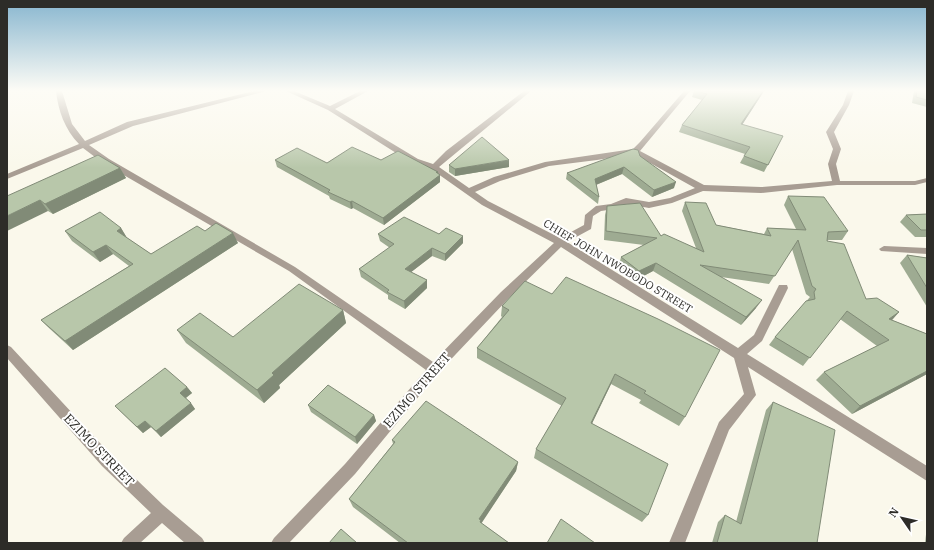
<svg xmlns="http://www.w3.org/2000/svg" width="934" height="550" font-family="'IBM Plex Serif',serif">
<rect width="100%" height="100%" fill="#faf8eb"/>
<g fill="none" stroke-linecap="round" stroke-linejoin="round">
<!-- minor -->
<g fill="#a89d93" fill-rule="evenodd">
<path d="M56,91H62L72,124L85,141L127,122L254,91H264L263,92L133,126L89,145L109,159L295,267L433,362L501,292L554,243L482,205L431,169L412,163L328,110L286,91H294L330,106L360,91H368L335,109L418,159L433,164L446,151L524,91H531L439,167L469,188L494,177L545,162L633,149L640,142L684,91H690L640,151L704,185L761,187L832,181L828,164L833,149L826,132L843,105L848,91H854L849,105L834,132L841,149L836,164L840,181H915L927,178V182L915,185H837L761,193L703,191L672,203L649,208L627,204L615,209L601,211L593,216L591,229L567,242L738,348L754,335L779,285H787L788,288L762,341L747,354L927,466V481L748,367L756,395L729,430L685,543H669L719,422L744,394L734,358L561,247L509,298L438,373L355,474L289,543H271L274,538L345,464L426,370L289,271L103,163L83,148L7,179V174L79,144C65,130 58,110 56,91ZM634,154L695,188L670,198L649,202L626,198L611,204L596,206L585,215L584,225L560,238L488,201L475,192L500,181L549,166L597,160Z"/>
<polygon points="884,246 927,248 927,254 881,251 879,249"/>
<polygon points="7,345 11,347 112,456 163,505 202,538 205,543 185,543 162,523 140,543 121,543 124,538 151,513 102,466 7,358"/>
</g>
</g>
<!-- wall -->
<g fill="#9eab92">
<polygon points="694,91 764,91 742,125 783,136 764,172 740,163 745,154 679,132 682,125 702,100 692,97"/>
<polygon points="914,91 927,91 927,107 912,103"/>
<polygon points="640,156 674,188 652,197 622,174 596,185 599,197 598,204 566,179 567,173"/>
<polygon points="275,160 327,163 381,160 438,172 440,182 384,225 353,208 351,209 330,199 329,196 277,167"/>
<polygon points="449,165 509,167 455,176 449,172"/>
<polygon points="120,168 126,178 53,214 48,211 7,196"/>
<polygon points="788,196 848,231 842,240 828,240 827,241 866,299 899,312 892,320 927,334 927,374 852,414 816,380 824,372 877,346 840,319 803,366 769,345 775,337 810,297 806,294 792,249 769,284 721,277 756,308 741,325 653,271 636,280 619,265 621,257 644,245 604,240 605,215 607,206 661,236 696,248 682,211 685,202 716,225 764,234 767,228 796,229 784,205"/>
<polygon points="927,214 927,237 915,237 900,222 906,215"/>
<polygon points="121,228 127,238 151,254 205,231 238,243 73,350 50,329 41,320 129,266 113,254 100,262 72,241 65,231"/>
<polygon points="378,234 439,234 463,243 445,261 432,256 411,272 427,280 427,288 405,309 388,299 388,295 361,277 359,269 390,248 380,241"/>
<polygon points="907,255 927,258 927,307 900,263"/>
<polygon points="525,281 685,417 679,426 639,403 641,400 611,384 592,423 648,515 642,522 534,458 536,449 562,406 477,358 477,348 502,317 501,316 502,306"/>
<polygon points="343,310 346,323 279,385 280,388 264,403 186,343 177,330 233,337"/>
<polygon points="187,387 192,393 186,398 195,409 161,437 151,427 143,433 115,406"/>
<polygon points="773,402 817,543 712,543 718,522 725,515 736,522 766,410"/>
<polygon points="308,405 374,415 376,421 357,444 311,412"/>
<polygon points="392,440 518,462 516,471 481,523 509,543 400,543 353,507 349,499 393,444"/>
<polygon points="927,526 927,543 925,543"/>
</g>
<!-- shaded-wall -->
<g fill="#818b77">
<polygon points="763,91 764,91 738,131 741,124"/>
<polygon points="509,160 509,167 455,176 455,169"/>
<polygon points="624,167 622,174 593,186 595,179"/>
<polygon points="120,168 126,178 53,214 45,204"/>
<polygon points="436,172 438,172 439,176 440,175 440,182 384,225 383,218"/>
<polygon points="676,182 674,188 652,197 654,190"/>
<polygon points="40,200 48,211 7,231 7,216"/>
<polygon points="352,201 353,208 351,209 350,202"/>
<polygon points="121,228 127,238 117,231"/>
<polygon points="233,233 238,243 73,350 65,341"/>
<polygon points="463,236 463,243 445,261 445,254"/>
<polygon points="106,245 113,254 100,262 93,252"/>
<polygon points="432,248 432,256 406,276 405,269"/>
<polygon points="656,263 653,271 636,280 639,271"/>
<polygon points="427,280 427,288 405,309 404,301"/>
<polygon points="762,300 756,308 741,325 746,317"/>
<polygon points="343,310 346,323 279,385 280,388 264,403 257,390 272,373"/>
<polygon points="899,312 891,321 889,319"/>
<polygon points="927,371 927,374 852,414 860,406"/>
<polygon points="615,374 611,384 588,432 591,423"/>
<polygon points="187,387 192,393 184,399 180,393"/>
<polygon points="191,403 195,409 161,437 156,431"/>
<polygon points="374,415 376,421 357,444 355,437"/>
<polygon points="145,421 151,427 143,433 137,427"/>
<polygon points="518,462 516,471 481,524 479,519"/>
</g>
<!-- building -->
<g fill="#b8c7aa" stroke="#818b77">
<polygon points="696,91 763,91 741,124 783,136 768,165 744,156 750,147 682,125 707,94"/>
<polygon points="917,91 927,91 927,100 916,97"/>
<polygon points="482,137 509,160 455,169 449,165"/>
<polygon points="352,147 381,160 398,151 438,172 436,172 440,175 383,218 352,201 350,202 328,192 330,190 275,160 297,148 327,163"/>
<polygon points="633,149 638,150 640,156 676,182 654,190 624,167 595,179 599,197 567,173"/>
<polygon points="98,155 120,168 45,204 40,200 7,216 7,196"/>
<polygon points="788,196 824,197 848,231 828,232 827,241 844,244 866,299 877,298 899,312 889,319 927,334 927,371 860,406 824,372 889,340 847,311 810,358 775,337 806,301 815,299 814,292 816,289 812,286 798,240 775,276 700,265 762,300 746,317 656,263 639,271 621,257 657,238 606,231 607,206 640,203 661,236 664,234 704,252 685,202 706,203 716,225 771,236 767,228 806,230"/>
<polygon points="100,212 121,228 117,231 151,254 197,226 205,231 216,223 233,233 65,341 41,320 133,264 106,245 93,252 65,231"/>
<polygon points="927,214 927,230 921,230 906,215"/>
<polygon points="404,217 439,234 446,228 463,236 445,254 432,248 405,269 427,280 404,301 387,292 389,290 359,269 394,244 378,234"/>
<polygon points="907,255 927,258 927,288"/>
<polygon points="566,277 658,319 720,350 685,417 644,393 646,391 615,374 591,423 668,464 648,515 536,449 566,398 477,348 509,310 502,306 525,281 552,294"/>
<polygon points="299,284 343,310 272,373 274,375 257,390 177,330 200,313 233,337"/>
<polygon points="165,368 187,387 180,393 191,403 156,431 145,421 137,427 115,406"/>
<polygon points="328,385 374,415 355,437 308,405"/>
<polygon points="426,401 518,462 479,519 481,520 480,522 509,543 408,543 349,499 395,442 392,440"/>
<polygon points="773,402 835,430 817,543 717,543 725,515 741,524"/>
<polygon points="561,519 595,543 547,543"/>
<polygon points="341,529 357,543 329,543"/>
</g>
<!-- sky -->
<linearGradient id="sky" x2="0" y2="1"><stop stop-color="#88b6cf"/><stop offset="0.54" stop-color="#fdfcf6"/><stop offset="1" stop-color="#fdfcf6" stop-opacity="0"/></linearGradient>
<rect width="934" height="168" fill="url(#sky)"/>
<g text-anchor="middle" dominant-baseline="central" stroke-width="4" stroke-linejoin="round" paint-order="stroke">
<!-- street labels -->
<g font-size="11" fill="#2d2c28" stroke="#fff">
<text transform="translate(618 266) rotate(31)">CHIEF JOHN NWOBODO STREET</text>
</g>
<!-- near-street labels -->
<g font-size="13" fill="#2d2c28" stroke="#fff">
<text transform="translate(417 390) rotate(-49)">EZIMO STREET</text>
<text transform="translate(99 450) rotate(46)">EZIMO STREET</text>
</g>
</g>
<!-- border -->
<rect width="934" height="550" fill="none" stroke="#2d2c28" stroke-width="16"/>
<!-- north arrow -->
<g transform="translate(902 518) rotate(304)" stroke="#ffffff" stroke-width="3" paint-order="stroke">
<path d="M0-3L7 15L0 10L-7 15Z" fill="#2d2c28"/>
<text y="-6" font-size="11" font-weight="bold" text-anchor="middle" fill="#2d2c28">N</text>
</g>
</svg>
